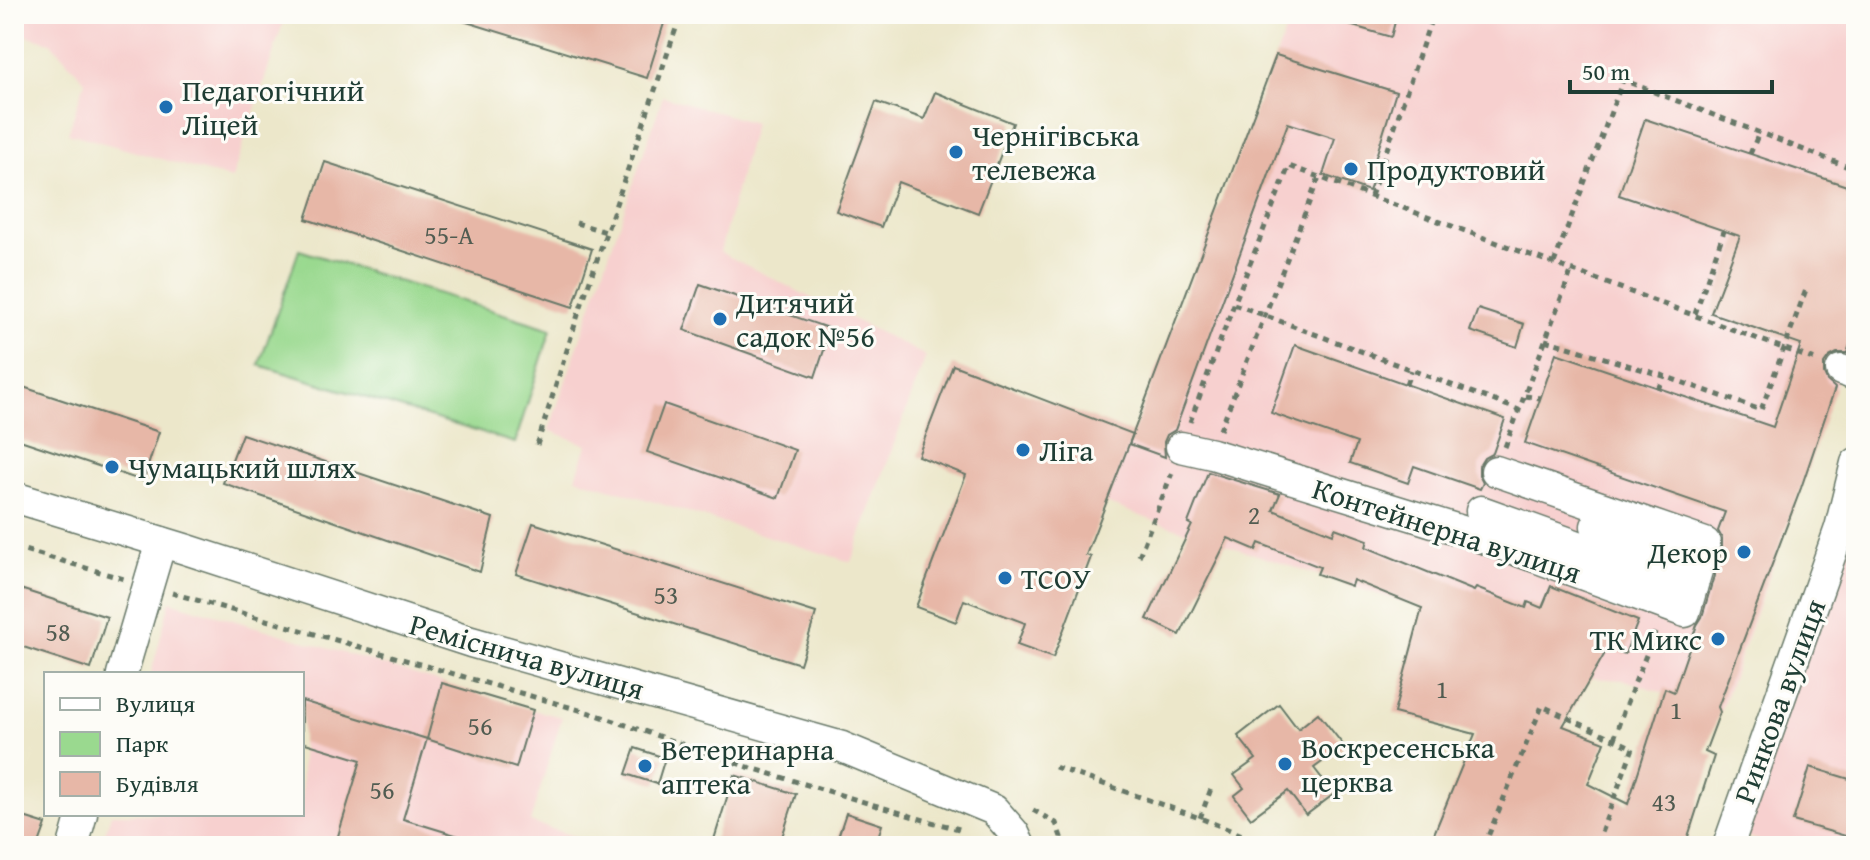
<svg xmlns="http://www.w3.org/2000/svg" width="1870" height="860" font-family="'Gentium Book Plus',serif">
<rect width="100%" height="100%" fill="#fdfcf7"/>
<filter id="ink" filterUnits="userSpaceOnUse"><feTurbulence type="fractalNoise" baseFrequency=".0125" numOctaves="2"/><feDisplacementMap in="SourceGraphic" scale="16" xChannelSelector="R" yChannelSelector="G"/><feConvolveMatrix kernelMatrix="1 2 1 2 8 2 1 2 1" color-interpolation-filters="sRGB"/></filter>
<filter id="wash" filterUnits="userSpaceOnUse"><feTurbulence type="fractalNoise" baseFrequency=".006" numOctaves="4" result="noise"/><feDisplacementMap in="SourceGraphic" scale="32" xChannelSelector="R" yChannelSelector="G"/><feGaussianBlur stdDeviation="1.8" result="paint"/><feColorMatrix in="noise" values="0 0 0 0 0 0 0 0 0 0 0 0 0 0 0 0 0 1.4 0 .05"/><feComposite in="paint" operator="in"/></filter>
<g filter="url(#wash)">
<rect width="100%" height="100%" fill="#ece7ca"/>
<!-- built -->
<g fill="#f7d0cf">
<polygon points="14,14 286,14 232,179 68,133 85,81 50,42 14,32"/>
<polygon points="1292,14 1856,14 1856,327 1801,488 1720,712 1625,680 1591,678 1513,635 1351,586 1154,521 1106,503"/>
<polygon points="663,96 754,123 720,252 926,356 851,562 576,478 587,445 549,430"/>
<polygon points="1856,478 1856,846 1777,846 1741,835"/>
<polygon points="170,601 533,710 562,717 530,822 604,846 101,846 111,814 302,814 302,674 151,674"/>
</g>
<!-- green -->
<polygon fill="#9ad98f" stroke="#5c8b62" stroke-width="2" points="299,250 551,329 515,443 259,365"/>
<g id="blocks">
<!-- building -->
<g fill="#e7b7a7">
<polygon points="458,14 644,14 665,20 647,78 457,19"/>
<polygon points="1333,14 1397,14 1391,37 1332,20"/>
<polygon points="1276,55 1396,92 1374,163 1379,164 1369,191 1323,175 1335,138 1288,123 1175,430 1167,435 1164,442 1165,457 1129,444"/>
<polygon points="935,92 1013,123 978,213 898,182 881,227 836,211 876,102 924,119"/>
<polygon points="1645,119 1856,189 1856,327 1847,353 1837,353 1829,357 1824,364 1824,374 1827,381 1835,388 1801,488 1718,707 1720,712 1705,752 1714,756 1685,846 1429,846 1475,734 1394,713 1422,608 1353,580 1351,586 1317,574 1320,567 1259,543 1256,550 1228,538 1180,635 1147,619 1192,525 1188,523 1208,472 1280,494 1273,510 1333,534 1335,528 1368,540 1366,547 1474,591 1476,588 1526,608 1528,602 1542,608 1551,586 1638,621 1625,654 1608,648 1563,726 1605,742 1588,784 1628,804 1665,688 1674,692 1697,625 1702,617 1722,548 1722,538 1718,531 1725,512 1525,443 1556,353 1773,427 1801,344 1711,313 1740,236 1619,195"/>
<polygon points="325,162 592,249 573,307 306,219"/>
<polygon points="700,284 831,329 815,377 684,330"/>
<polygon points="1478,309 1524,324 1517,347 1470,331"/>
<polygon points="1295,345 1505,419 1493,453 1484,458 1479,466 1479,475 1483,483 1480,489 1414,466 1408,483 1350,463 1357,443 1271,413"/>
<polygon points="953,365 1133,434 1086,555 1091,557 1053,658 1017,645 1025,623 964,600 956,622 916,607 966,475 918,456"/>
<polygon points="14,384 159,432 143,481 14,438"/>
<polygon points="664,404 795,450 778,498 647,452"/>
<polygon points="242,434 493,518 480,572 223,483"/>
<polygon points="533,523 816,613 800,664 516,574"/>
<polygon points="14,587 107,617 91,669 14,644"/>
<polygon points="442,683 533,710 516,768 427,739"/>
<polygon points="302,701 427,739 403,819 475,841 474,846 335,846 361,760 302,742"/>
<polygon points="1279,704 1298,729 1318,713 1344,746 1314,768 1334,794 1306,815 1288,791 1251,818 1234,796 1244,788 1234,775 1256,759 1238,736"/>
<polygon points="635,748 665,758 657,784 626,774"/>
<polygon points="1810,767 1856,781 1856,839 1793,821"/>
<polygon points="734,775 796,794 779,846 712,846"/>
<polygon points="846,813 882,825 875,846 835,846"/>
<polygon points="14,814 46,824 38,846 14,846"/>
</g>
</g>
</g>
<g filter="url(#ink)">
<use href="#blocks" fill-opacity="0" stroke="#677868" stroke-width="2"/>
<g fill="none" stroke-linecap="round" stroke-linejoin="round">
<defs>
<g id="street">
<polyline points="1841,370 1856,375"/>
<polyline points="1181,447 1212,454 1472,534 1685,612 1705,543 1496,471"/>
<polyline points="14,497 185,549 471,642 842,747 994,810 1014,833 1020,846"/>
<polyline points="1481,511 1692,587"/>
<polyline points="1596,526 1699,565"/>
<polyline points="122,674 161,542"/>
<polyline points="73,846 82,814"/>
<polyline points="1728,846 1840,528 1856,463"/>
</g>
</defs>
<!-- street casing -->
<use href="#street" stroke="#677868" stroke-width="33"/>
<!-- path -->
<g stroke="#677868" stroke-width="5" stroke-dasharray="6 6" stroke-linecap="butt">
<polyline points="1750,154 1759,133"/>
<polyline points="1371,196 1433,14"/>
<polyline points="576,223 606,232"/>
<polyline points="1554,263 1623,80 1856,170"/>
<polyline points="1234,304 1519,410 1572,269"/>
<polyline points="1695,314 1724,231"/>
<polyline points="1545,340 1664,376 1761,410 1807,287"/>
<polyline points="1406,384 1411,370"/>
<polyline points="1658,389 1664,376"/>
<polyline points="1525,396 1540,398"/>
<polyline points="1190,422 1234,304 1289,166 1818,361"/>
<polyline points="1220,430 1319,177"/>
<polyline points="537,445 578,315 681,14"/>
<polyline points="1505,447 1519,410"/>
<polyline points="14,547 124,579"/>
<polyline points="1139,556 1172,473"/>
<polyline points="172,593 597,715 748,767 924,820 963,830"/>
<polyline points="1614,739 1623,712 1657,628"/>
<polyline points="1055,767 1200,818 1270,846"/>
<polyline points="1033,810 1056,823 1061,837 1060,846"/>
<polyline points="1200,818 1212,786"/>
<polyline points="1484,846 1542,706 1633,748 1596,846"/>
</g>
<!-- street -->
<use href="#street" stroke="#fff" stroke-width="30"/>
</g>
</g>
<!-- markers -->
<g fill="#1f6fb2" stroke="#fdfcf7" stroke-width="3">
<circle cx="166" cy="107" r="8"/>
<circle cx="956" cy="152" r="8"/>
<circle cx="1351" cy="169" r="8"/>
<circle cx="720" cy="319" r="8"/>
<circle cx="1023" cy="450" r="8"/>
<circle cx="112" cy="467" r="8"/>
<circle cx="1744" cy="552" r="8"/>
<circle cx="1005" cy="578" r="8"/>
<circle cx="1718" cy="639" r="8"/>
<circle cx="1285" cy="764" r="8"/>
<circle cx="645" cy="766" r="8"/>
</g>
<g text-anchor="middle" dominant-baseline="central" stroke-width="6" stroke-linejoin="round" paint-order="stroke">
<!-- number labels -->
<g font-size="26" fill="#515c51">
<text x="449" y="234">55-А</text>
<text x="1254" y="514">2</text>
<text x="666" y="594">53</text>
<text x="58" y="631">58</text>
<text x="1442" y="688">1</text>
<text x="1676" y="709">1</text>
<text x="480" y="725">56</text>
<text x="382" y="789">56</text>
<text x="1664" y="801">43</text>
</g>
<!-- poi labels -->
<g font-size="30" fill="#1f3d34" stroke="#fdfcf7" text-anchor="start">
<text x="182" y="90">Педагогічний<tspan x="182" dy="34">Ліцей</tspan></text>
<text x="972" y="135">Чернігівська<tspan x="972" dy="34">телевежа</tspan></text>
<text x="1367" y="169">Продуктовий</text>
<text x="736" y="302">Дитячий<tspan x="736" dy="34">садок №56</tspan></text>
<text x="1039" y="450">Ліга</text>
<text x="128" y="467">Чумацький шлях</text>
<text x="1728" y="552" text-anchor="end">Декор</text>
<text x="1021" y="578">ТСОУ</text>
<text x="1702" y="639" text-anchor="end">ТК Микс</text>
<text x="1301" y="747">Воскресенська<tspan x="1301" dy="34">церква</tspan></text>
<text x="661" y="749">Ветеринарна<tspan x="661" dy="34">аптека</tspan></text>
</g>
<!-- street labels -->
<g font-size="30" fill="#1f3d34" stroke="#fdfcf7">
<text transform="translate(1447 530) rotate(18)">Контейнерна вулиця</text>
<text transform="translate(527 656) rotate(16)">Реміснича вулиця</text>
<text transform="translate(1779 701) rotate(-70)">Ринкова вулиця</text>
</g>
</g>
<!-- margin -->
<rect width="1870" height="860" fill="none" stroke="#fdfcf7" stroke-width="48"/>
<!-- legend -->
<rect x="44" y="672" width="260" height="144" fill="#fdfcf7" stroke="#a4b0a9" stroke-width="2"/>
<rect x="60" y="698" width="40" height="12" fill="#ffffff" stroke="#a4b0a9" stroke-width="2"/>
<text x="116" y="712" font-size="24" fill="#1f3d34">Вулиця</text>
<rect x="60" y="732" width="40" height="24" fill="#9ad98f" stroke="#a4b0a9" stroke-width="2"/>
<text x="116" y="752" font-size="24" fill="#1f3d34">Парк</text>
<rect x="60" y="772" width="40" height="24" fill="#e7b7a7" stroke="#a4b0a9" stroke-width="2"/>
<text x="116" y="792" font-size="24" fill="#1f3d34">Будівля</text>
<!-- scale -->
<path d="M1570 80v12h202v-12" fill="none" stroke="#1f3d34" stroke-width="4"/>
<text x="1582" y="80" font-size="24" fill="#1f3d34" stroke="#fdfcf7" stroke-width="6" paint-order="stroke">50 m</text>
</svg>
